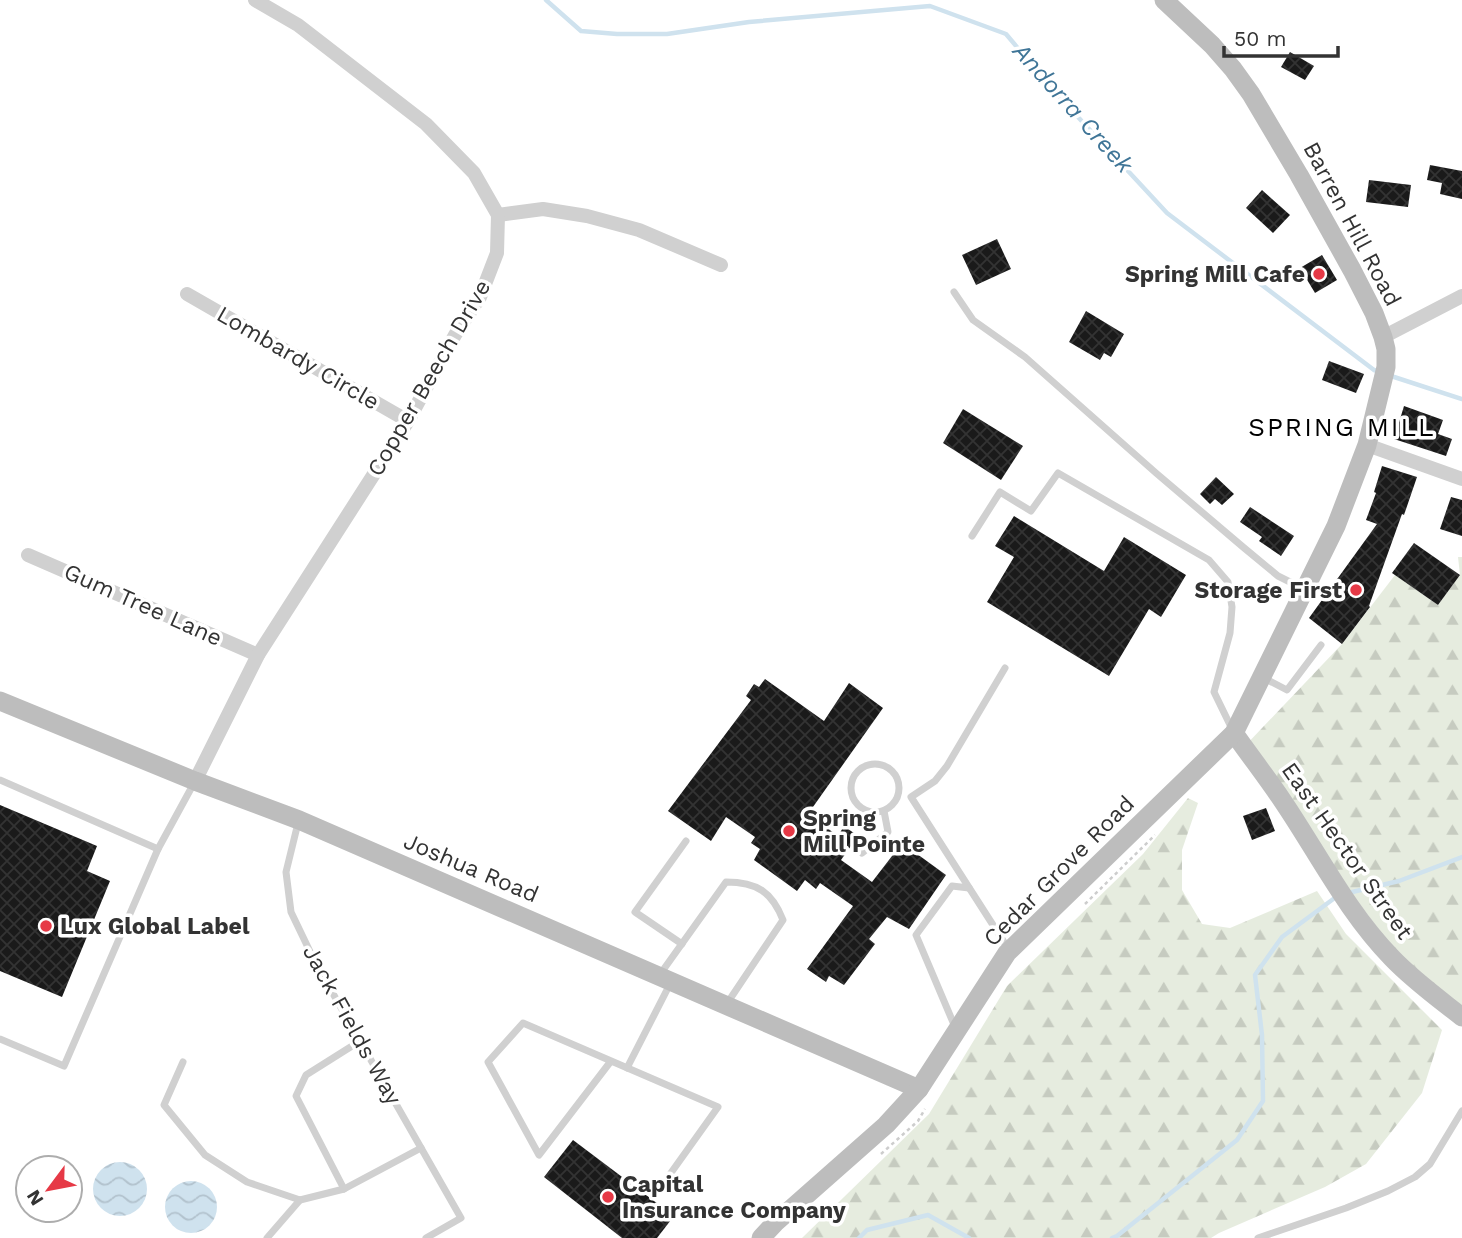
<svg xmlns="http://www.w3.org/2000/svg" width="1462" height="1238" font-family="'Work Sans',sans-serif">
<defs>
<pattern id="forest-firs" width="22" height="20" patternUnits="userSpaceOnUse" patternTransform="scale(1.75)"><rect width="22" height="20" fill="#e6ecdf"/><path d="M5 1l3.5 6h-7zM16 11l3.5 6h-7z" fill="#c6cbc0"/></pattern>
<pattern id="water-waves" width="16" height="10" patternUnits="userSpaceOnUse" patternTransform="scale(1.75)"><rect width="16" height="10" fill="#cfe2ee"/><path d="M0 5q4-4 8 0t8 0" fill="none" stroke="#b2c2cd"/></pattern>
<pattern id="building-cross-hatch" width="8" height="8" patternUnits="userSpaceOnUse" patternTransform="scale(1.75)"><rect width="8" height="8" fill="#1a1a1a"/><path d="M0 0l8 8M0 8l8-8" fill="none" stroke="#333"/></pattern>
</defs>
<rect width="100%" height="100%" fill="#fff"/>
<!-- forest -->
<g fill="url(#forest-firs)">
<polygon points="1458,557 1462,557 1462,1017 1418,983 1244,747 1342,644 1395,575 1438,605 1460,575"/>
<polygon points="1188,798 1198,803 1182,850 1182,890 1202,924 1230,928 1317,891 1346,934 1442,1030 1422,1093 1366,1164 1325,1187 1219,1233 1211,1238 802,1238 929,1114 1007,986 1143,854"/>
</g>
<!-- water -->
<g fill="url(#water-waves)">
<circle cx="120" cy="1189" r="27"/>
<circle cx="191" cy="1207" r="26"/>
</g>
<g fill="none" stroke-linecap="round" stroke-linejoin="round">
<!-- stream -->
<g stroke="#cfe2ee" stroke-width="4.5">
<polyline points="546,0 581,31 617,34 667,34 749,22 930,6 1006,34 1052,89 1167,213 1374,370 1380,372"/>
<polyline points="1388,375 1462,399"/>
<polyline points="1348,893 1399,881 1462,857"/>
<polyline points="859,1238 867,1230 928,1215 969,1238"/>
<polyline points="1112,1238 1117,1236 1237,1140 1263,1101 1262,1035 1255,975 1282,937 1336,897"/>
</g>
</g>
<!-- building -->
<g fill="url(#building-cross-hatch)">
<polygon points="1290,52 1314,66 1305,80 1281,67"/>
<polygon points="1430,165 1462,171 1462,199 1440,194 1442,183 1427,180"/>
<polygon points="1369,180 1411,185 1408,207 1366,202"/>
<polygon points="1262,190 1290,215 1273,233 1246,208"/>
<polygon points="997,239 1011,269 976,285 962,255"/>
<polygon points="1322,255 1337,280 1315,293 1300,268"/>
<polygon points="1086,311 1124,334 1111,357 1104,353 1100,360 1069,342"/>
<polygon points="1329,361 1364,374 1356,393 1322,380"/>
<polygon points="1404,406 1443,420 1438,434 1452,439 1446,456 1394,439"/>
<polygon points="963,409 1023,446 1001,480 943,443"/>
<polygon points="1382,466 1417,477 1404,515 1402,514 1369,606 1370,607 1342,644 1309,618 1377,524 1366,520 1376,493 1374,492"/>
<polygon points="1216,477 1234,494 1222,505 1215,499 1210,504 1200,494"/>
<polygon points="1451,497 1462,500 1462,536 1440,529"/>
<polygon points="1250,507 1294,536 1281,556 1259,541 1262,537 1240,522"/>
<polygon points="1014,516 1104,571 1124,537 1186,575 1161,617 1149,609 1109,676 987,602 1014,557 995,546"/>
<polygon points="1414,543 1460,575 1438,605 1392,573"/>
<polygon points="765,679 824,721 849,683 883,708 808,814 838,836 844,826 858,836 841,860 872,882 902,843 946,875 909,929 887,917 869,939 875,944 844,985 829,976 826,982 807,969 853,906 820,883 816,889 805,880 797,891 754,860 760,849 751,843 755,837 726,817 711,841 668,811 751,700 746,696 754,684 759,687"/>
<polygon points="0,805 97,846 87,871 110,881 62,997 0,971"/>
<polygon points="1266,808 1275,831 1252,840 1243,816"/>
<polygon points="573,1140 674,1216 657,1238 622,1238 544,1177"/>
</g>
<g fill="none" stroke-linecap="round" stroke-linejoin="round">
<!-- path -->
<g stroke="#cdcdcd" stroke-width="2.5" stroke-dasharray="3.5 3.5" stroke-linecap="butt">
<polyline points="1085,904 1155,835"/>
<polyline points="881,1154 918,1121 925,1109"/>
</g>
<!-- lane -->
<g stroke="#d0d0d0" stroke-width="7">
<polyline points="954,292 973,320 1025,357 1156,473 1243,547 1278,576 1304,589"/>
<polyline points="972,536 1000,492 1031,511 1058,473 1209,560 1228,582 1232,607 1230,633 1214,692 1232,729"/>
<polyline points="1005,668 947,766 935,781 911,797 1009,950"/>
<polyline points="1262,677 1287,690 1321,645"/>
<circle cx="875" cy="788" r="24"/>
<polyline points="0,780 158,849"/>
<polyline points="298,823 286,872 291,912 315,962 461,1218 426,1238"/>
<polyline points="862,853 888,832 884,811"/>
<polyline points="682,944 635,912 686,841"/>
<path d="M661,973L726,882C757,882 772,892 783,920L726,1005"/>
<polyline points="955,1027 916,935 952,886 969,888"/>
<polyline points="0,1039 64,1066 158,849 194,783"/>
<polyline points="611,1061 539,1155 488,1062 523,1023 718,1107 658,1191"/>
<polyline points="183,1062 164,1105 205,1155 247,1182 300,1200 344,1189 421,1148"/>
<polyline points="627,1068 671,982"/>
<polyline points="344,1189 296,1096 306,1075 360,1041"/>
<polyline points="267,1238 300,1200"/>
<polyline points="1258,1238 1346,1208 1388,1191 1415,1177 1430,1164 1462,1111"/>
</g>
<!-- street -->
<g stroke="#d0d0d0" stroke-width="14">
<polyline points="498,215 543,209 587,216 639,230 721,265"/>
<polyline points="187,294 408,421"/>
<polyline points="1383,337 1462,296"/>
<polyline points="1367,445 1462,479"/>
<polyline points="28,555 258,655"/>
<polyline points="195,781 258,655 408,421 455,335 480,297 497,253 498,215 474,173 426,124 298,25 255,0"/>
</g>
<!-- secondary -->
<g stroke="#bdbdbd" stroke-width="19">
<polyline points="0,701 195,781 299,820 919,1089"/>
<path d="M1234,733C1250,756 1268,779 1284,803C1319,855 1348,913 1392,958C1413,980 1438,998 1462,1017"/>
<polyline points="761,1238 775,1223 886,1125 919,1089 1007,953 1234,733 1336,526 1367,445 1386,367 1386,349 1383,337 1374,313 1352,270 1299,175 1251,94 1233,69 1212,45 1164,0"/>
</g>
</g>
<!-- markers -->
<g fill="#e63946" stroke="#fff" stroke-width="2.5">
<circle cx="1319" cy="274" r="7"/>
<circle cx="1356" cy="590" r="7"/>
<circle cx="789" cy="831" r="7"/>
<circle cx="46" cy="926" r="7"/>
<circle cx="608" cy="1197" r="7"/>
</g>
<g text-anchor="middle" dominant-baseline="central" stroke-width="7" stroke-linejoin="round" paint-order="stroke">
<!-- street labels -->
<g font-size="23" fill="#333" stroke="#fff">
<text transform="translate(1352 224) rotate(62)">Barren Hill Road</text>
<text transform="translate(298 358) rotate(30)">Lombardy Circle</text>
<text transform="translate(429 378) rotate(-60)">Copper Beech Drive</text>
<text transform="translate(143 605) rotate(24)">Gum Tree Lane</text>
<text transform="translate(1347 851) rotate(55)">East Hector Street</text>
<text transform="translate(471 868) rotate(23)">Joshua Road</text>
<text transform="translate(1059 871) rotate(-45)">Cedar Grove Road</text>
<text transform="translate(352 1025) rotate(61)">Jack Fields Way</text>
</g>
<!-- poi labels -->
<g font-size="23" font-weight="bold" fill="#333" stroke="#fff" text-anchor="start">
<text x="1305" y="274" text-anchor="end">Spring Mill Cafe</text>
<text x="1342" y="590" text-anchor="end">Storage First</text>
<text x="803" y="818">Spring<tspan x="803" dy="26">Mill Pointe</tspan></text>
<text x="60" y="926">Lux Global Label</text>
<text x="622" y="1184">Capital<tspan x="622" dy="26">Insurance Company</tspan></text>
</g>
<!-- water labels -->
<g font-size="24" font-style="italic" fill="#3f7597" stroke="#fff">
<text transform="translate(1073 108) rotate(48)">Andorra Creek</text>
</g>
<!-- quarter labels -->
<g font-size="26" letter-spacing="2" fill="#000" stroke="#fff">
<text x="1342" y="427">SPRING MILL</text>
</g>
</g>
<!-- north arrow -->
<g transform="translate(49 1189) rotate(238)"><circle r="33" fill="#ffffff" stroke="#adadad" stroke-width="2"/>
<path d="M0-5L12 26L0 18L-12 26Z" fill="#e63946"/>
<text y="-10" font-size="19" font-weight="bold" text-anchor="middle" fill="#333333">N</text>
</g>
<!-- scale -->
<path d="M1224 46v10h114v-10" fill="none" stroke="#333333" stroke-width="3.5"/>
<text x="1234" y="46" font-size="21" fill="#333333" stroke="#ffffff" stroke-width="5" paint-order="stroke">50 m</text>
</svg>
